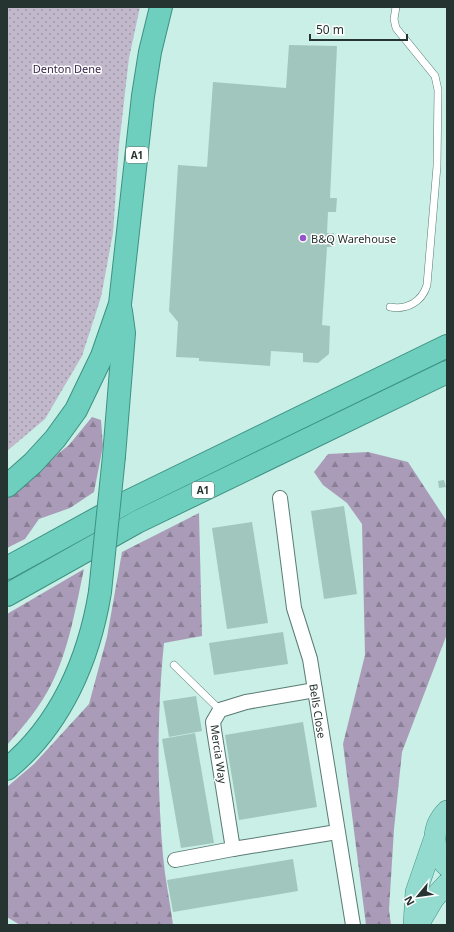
<svg xmlns="http://www.w3.org/2000/svg" width="454" height="932" font-family="'Noto Sans',sans-serif">
<defs>
<pattern id="forest-firs" width="22" height="20" patternUnits="userSpaceOnUse"><rect width="22" height="20" fill="#aa9cb8"/><path d="M5 1l3.5 6h-7zM16 11l3.5 6h-7z" fill="#8a8096"/></pattern>
<pattern id="park-dots" width="8" height="8" patternUnits="userSpaceOnUse"><rect width="8" height="8" fill="#c1b8cc"/><path d="M2 2h.1M6 6h.1" fill="none" stroke="#9d96a6" stroke-width="1.8" stroke-linecap="round"/></pattern>
</defs>
<rect width="100%" height="100%" fill="#c9efe6"/>
<!-- forest -->
<g fill="url(#forest-firs)">
<polygon points="92,417 101,420 103,446 94,492 70,508 39,519 25,539 7,548 7,494 69,445"/>
<polygon points="368,452 408,462 446,520 447,525 447,634 402,752 394,829 389,910 391,925 366,925 343,744 365,655 362,524 347,503 323,485 314,472 328,454"/>
<path d="M199,513L202,636L164,643C157,711 157,788 163,856C165,879 170,902 173,925H20L7,917V787L34,764L89,704L107,637L122,552Z"/>
<path d="M84,569C76,606 69,649 52,683C40,707 24,726 7,745V614Z"/>
</g>
<!-- park -->
<polygon fill="url(#park-dots)" points="7,7 140,7 129,58 119,145 113,233 101,297 82,356 45,419 7,451"/>
<!-- building -->
<g fill="#a1c6be">
<polygon points="289,45 337,46 330,198 337,198 336,212 328,212 327,233 334,233 334,247 327,247 322,325 330,326 329,354 318,363 303,362 303,353 271,351 270,366 199,361 199,358 176,357 178,322 169,311 178,165 207,167 213,82 286,88"/>
<polygon points="444,480 446,487 439,488 438,481"/>
<polygon points="344,506 357,594 324,599 311,511"/>
<polygon points="252,522 268,623 227,629 212,528"/>
<polygon points="283,632 288,664 214,675 209,643"/>
<polygon points="196,696 202,731 169,737 163,701"/>
<polygon points="303,722 317,807 239,820 225,735"/>
<polygon points="195,733 214,843 181,848 162,739"/>
<polygon points="293,859 298,891 173,912 167,880"/>
</g>
<g fill="none" stroke-linecap="round" stroke-linejoin="round">
<defs>
<g id="service">
<path d="M390,307C407,310 422,302 427,285L437,166L438,90L435,76L396,28L394,19L396,7"/>
<polyline points="174,665 220,710"/>
</g>
<g id="minor">
<polyline points="280,498 294,608 310,659 353,925"/>
<polyline points="315,690 246,702 220,710 213,722 214,730 233,849 337,832"/>
<polyline points="175,860 233,849"/>
</g>
<g id="primary">
<path d="M447,811C431,827 431,850 447,866"/>
<polyline points="414,925 416,892 434,840"/>
<polyline points="418,925 434,898 447,884"/>
</g>
<g id="trunk">
<polyline points="114,456 124,333 121,311"/>
<polyline points="7,486 33,463 55,439 76,410 102,356 120,304 143,96 150,52 161,7"/>
<polyline points="7,568 129,501 447,346"/>
<polyline points="7,595 137,522 447,372"/>
<path d="M7,769C61,725 89,659 100,592"/>
</g>
</defs>
<!-- service casing -->
<use href="#service" stroke="#597b74" stroke-width="8"/>
<!-- minor casing -->
<use href="#minor" stroke="#597b74" stroke-width="16"/>
<!-- primary casing -->
<use href="#primary" stroke="#3d9182" stroke-width="22"/>
<!-- trunk casing -->
<use href="#trunk" stroke="#3d9182" stroke-width="24"/>
<!-- service -->
<use href="#service" stroke="#fff" stroke-width="7"/>
<!-- minor -->
<use href="#minor" stroke="#fff" stroke-width="14"/>
<!-- primary -->
<use href="#primary" stroke="#92dbce" stroke-width="21"/>
<!-- trunk -->
<use href="#trunk" stroke="#6ecfbe" stroke-width="22"/>
<defs>
<polyline id="trunk-bridge" points="100,592 114,456"/>
</defs>
<!-- trunk-bridge casing -->
<use href="#trunk-bridge" stroke="#3d9182" stroke-width="24" stroke-linecap="butt"/>
<!-- trunk-bridge -->
<use href="#trunk-bridge" stroke="#6ecfbe" stroke-width="22"/>
</g>
<!-- markers -->
<circle fill="#9655cb" stroke="#fff" stroke-width="1.5" cx="303" cy="238" r="4"/>
<g text-anchor="middle" dominant-baseline="central" stroke-width="3" stroke-linejoin="round" paint-order="stroke">
<!-- shield labels -->
<g fill="#fff" stroke="#67716f" stroke-width="1">
<rect x="126" y="147" width="22" height="16" rx="3"/>
<rect x="192" y="482" width="22" height="16" rx="3"/>
</g>
<g font-size="10" font-weight="bold" fill="#263431">
<text x="137" y="155">A1</text>
<text x="203" y="490">A1</text>
</g>
<!-- park labels -->
<g font-size="11" fill="#39254c" stroke="#fff">
<text x="67" y="68">Denton Dene</text>
</g>
<!-- poi labels -->
<g font-size="11" fill="#263431" stroke="#fff" text-anchor="start">
<text x="311" y="238">B&amp;Q Warehouse</text>
</g>
<!-- street labels -->
<g font-size="11" fill="#263431" stroke="#fff">
<text transform="translate(318 711) rotate(81)">Bells Close</text>
<text transform="translate(219 754) rotate(82)">Mercia Way</text>
</g>
</g>
<!-- border -->
<rect width="454" height="932" fill="none" stroke="#263431" stroke-width="16"/>
<!-- north arrow -->
<g transform="translate(418 896) rotate(241)" stroke="#ffffff" stroke-width="3" paint-order="stroke">
<path d="M0-3L7 15L0 10L-7 15Z" fill="#263431"/>
<text y="-6" font-size="11" font-weight="bold" text-anchor="middle" fill="#263431">N</text>
</g>
<!-- scale -->
<path d="M310 34v6h97v-6" fill="none" stroke="#263431" stroke-width="2"/>
<text x="316" y="34" font-size="12" fill="#263431" stroke="#ffffff" stroke-width="3" paint-order="stroke">50 m</text>
</svg>
